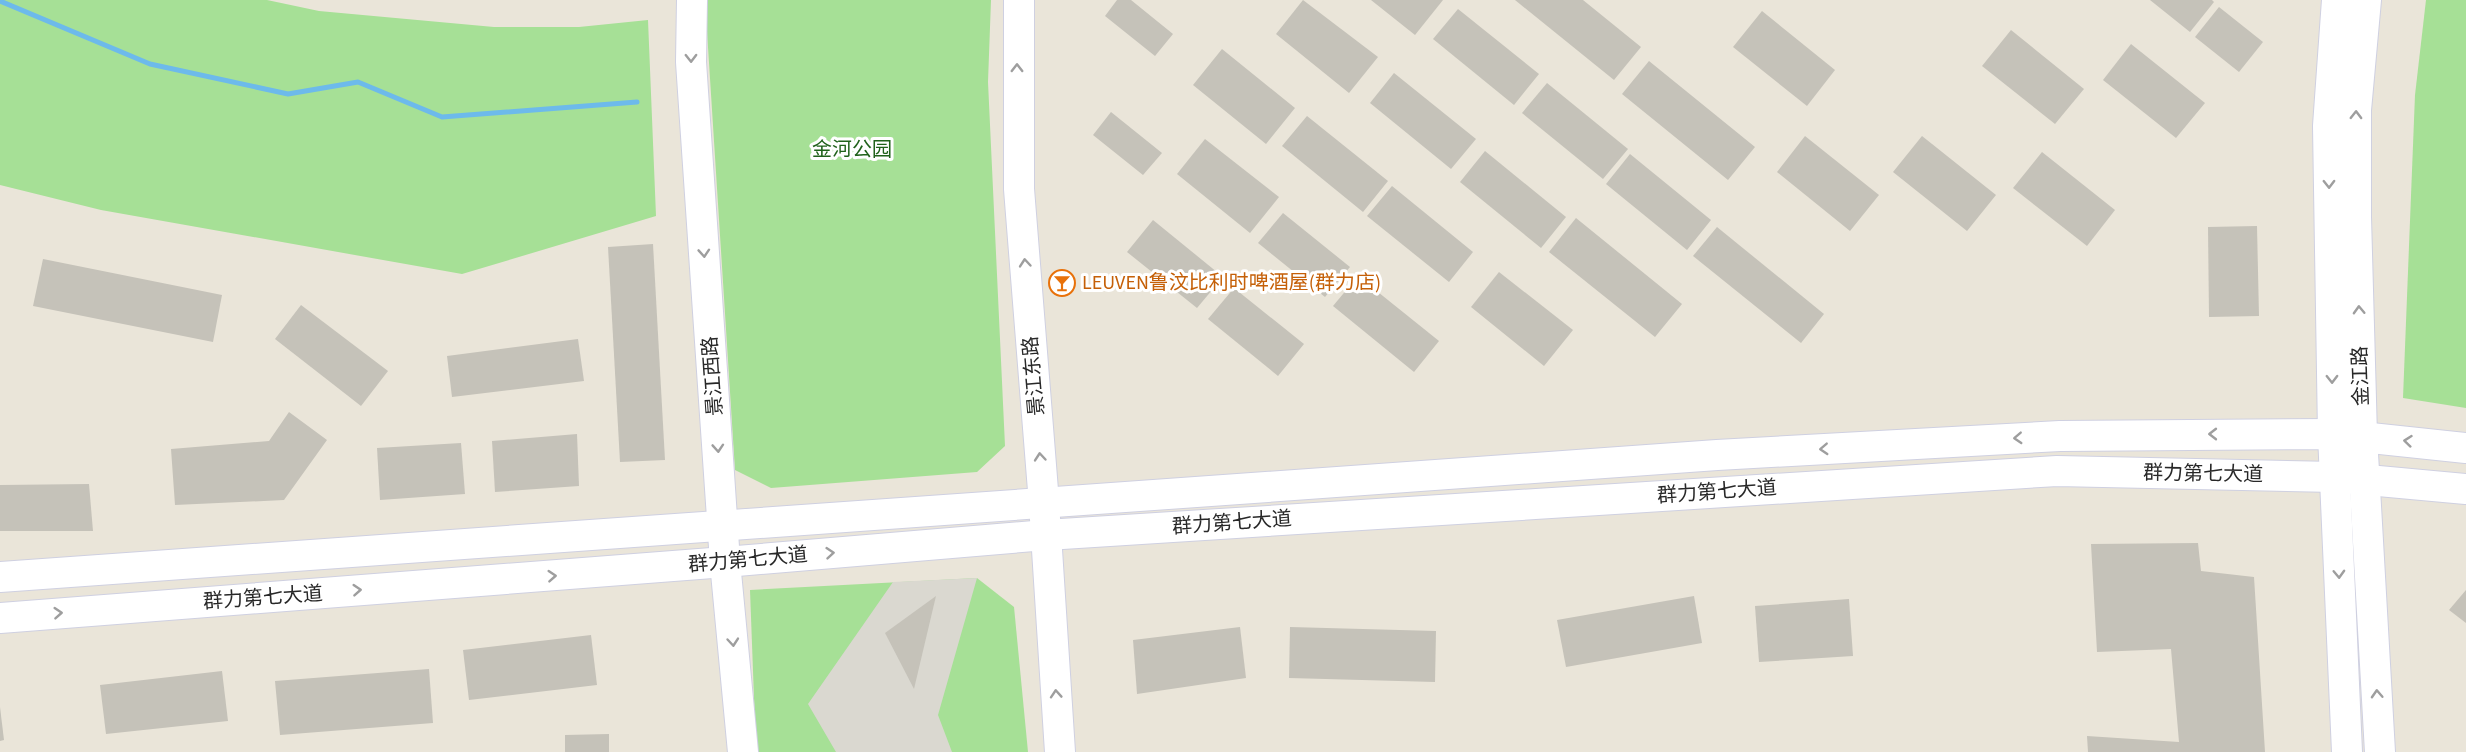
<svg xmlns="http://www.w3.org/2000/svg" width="2466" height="752" font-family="'Source Sans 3','Noto Sans SC',sans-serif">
<rect width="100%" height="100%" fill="#eae5d9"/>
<!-- green -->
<g fill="#a6e096">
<polygon points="0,0 267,0 319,11 494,27 579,27 648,20 656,216 462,274 101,210 0,185"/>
<polygon points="705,0 991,0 988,82 1005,446 977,472 771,488 735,470"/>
<polygon points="2426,0 2466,0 2466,408 2403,398 2415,95"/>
<polygon points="977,578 1014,607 1028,752 756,752 750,590"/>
</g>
<!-- plaza -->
<polygon fill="#dad8d0" points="977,578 938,715 952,752 836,752 808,704 893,582"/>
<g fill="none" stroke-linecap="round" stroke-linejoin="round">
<!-- stream -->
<polyline stroke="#6dbaeb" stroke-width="5" points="0,1 150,64 288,94 358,82 442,117 637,102"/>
</g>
<!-- building -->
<g fill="#c5c2b9">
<polygon points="1117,0 1131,0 1173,34 1155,56 1105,16"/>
<polygon points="1303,0 1378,57 1349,93 1276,34"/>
<polygon points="1371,0 1443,0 1415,35"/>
<polygon points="1515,0 1583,0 1641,47 1614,80"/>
<polygon points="2150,0 2212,0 2214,2 2190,32"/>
<polygon points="2219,7 2263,42 2239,72 2195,37"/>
<polygon points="1458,9 1539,74 1514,105 1433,39"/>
<polygon points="1762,11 1835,70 1807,106 1733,47"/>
<polygon points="2011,30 2084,89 2055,124 1982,66"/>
<polygon points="2131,44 2205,103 2176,138 2103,80"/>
<polygon points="1222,49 1295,108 1266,144 1193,85"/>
<polygon points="1649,61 1755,147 1728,180 1622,94"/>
<polygon points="1394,73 1476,139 1451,169 1370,103"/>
<polygon points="1547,83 1628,149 1603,179 1522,113"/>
<polygon points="1111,112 1162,153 1143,175 1093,135"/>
<polygon points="1307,116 1388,181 1363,212 1282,146"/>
<polygon points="1805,136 1879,195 1850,231 1777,172"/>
<polygon points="1922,136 1996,195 1967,231 1893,172"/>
<polygon points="1205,139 1279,197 1250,233 1177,174"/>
<polygon points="1485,151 1566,217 1541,248 1460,182"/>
<polygon points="2042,152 2115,210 2087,246 2013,188"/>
<polygon points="1630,154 1711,220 1687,250 1606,184"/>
<polygon points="1392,186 1473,252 1449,282 1367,216"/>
<polygon points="1283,213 1350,267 1325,297 1258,243"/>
<polygon points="1576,218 1682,304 1655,337 1549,252"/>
<polygon points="1153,220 1223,277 1197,308 1127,252"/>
<polygon points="2257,226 2259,316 2209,317 2208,227"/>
<polygon points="1717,227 1824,314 1801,343 1693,256"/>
<polygon points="653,244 665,460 620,462 608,247"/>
<polygon points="43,259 222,295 213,342 33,306"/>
<polygon points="1499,272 1573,330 1544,366 1471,307"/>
<polygon points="1358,276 1439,341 1414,372 1333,306"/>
<polygon points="1234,288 1304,344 1278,376 1208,319"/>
<polygon points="301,305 388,371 361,406 275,339"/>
<polygon points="578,339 584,381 452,397 447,356"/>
<polygon points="289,412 327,440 284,500 175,505 171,449 269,441"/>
<polygon points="577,434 579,486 495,492 492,441"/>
<polygon points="461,443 465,494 380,500 377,448"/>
<polygon points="89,484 93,531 0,531 0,485"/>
<polygon points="2198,543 2201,571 2254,577 2265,752 2088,752 2087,736 2179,742 2171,649 2097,652 2091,544"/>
<polygon points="2466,590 2466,623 2449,610"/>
<polygon points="936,596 914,689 885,633"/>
<polygon points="1694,596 1702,643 1566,667 1557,620"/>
<polygon points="1849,599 1853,656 1759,662 1755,606"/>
<polygon points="1240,627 1246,678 1137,694 1133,640"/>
<polygon points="1290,627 1436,631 1435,682 1289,678"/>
<polygon points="591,635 597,685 469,700 463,650"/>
<polygon points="429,669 433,723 280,735 275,681"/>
<polygon points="222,671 228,721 106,734 100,685"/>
<polygon points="0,707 4,740 0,741"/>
<polygon points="609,734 609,752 565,752 565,735"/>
</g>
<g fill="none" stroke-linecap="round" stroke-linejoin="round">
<defs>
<g id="secondary">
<polyline points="692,0 691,62 725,562 743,752"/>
<polyline points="1019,0 1019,189 1044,503 1060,752"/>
<polyline points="2337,0 2328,126 2333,434 2347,752"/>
<polyline points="2366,0 2356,110 2356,217 2362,436 2380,752"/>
<polyline points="0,577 1717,455 2060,436 2333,434 2466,448"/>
<polyline points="0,618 725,562 1046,535 2057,471 2335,477 2466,489"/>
</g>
</defs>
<!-- secondary casing -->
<use href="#secondary" stroke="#cfd0e1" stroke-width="32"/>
<!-- secondary -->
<use href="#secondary" stroke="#fff" stroke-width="30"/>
</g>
<!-- one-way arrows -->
<defs><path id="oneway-chevron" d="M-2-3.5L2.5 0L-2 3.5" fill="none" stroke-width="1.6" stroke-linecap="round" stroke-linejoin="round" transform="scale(1.5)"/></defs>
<g stroke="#9e9e9e">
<use href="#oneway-chevron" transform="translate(691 58) rotate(89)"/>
<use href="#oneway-chevron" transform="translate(1017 68) rotate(-90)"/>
<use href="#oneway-chevron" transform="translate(2356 115) rotate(-89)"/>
<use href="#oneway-chevron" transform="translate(2329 184) rotate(89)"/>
<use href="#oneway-chevron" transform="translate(704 253) rotate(86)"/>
<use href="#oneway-chevron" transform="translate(1025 263) rotate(-95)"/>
<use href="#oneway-chevron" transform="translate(2359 310) rotate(-92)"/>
<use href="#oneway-chevron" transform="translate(2332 379) rotate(89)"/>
<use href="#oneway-chevron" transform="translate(2213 434) rotate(-180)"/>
<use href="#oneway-chevron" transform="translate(2018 438) rotate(177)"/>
<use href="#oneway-chevron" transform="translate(2408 441) rotate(-174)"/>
<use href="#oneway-chevron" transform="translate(718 448) rotate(86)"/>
<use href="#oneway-chevron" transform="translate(1824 449) rotate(177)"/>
<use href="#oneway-chevron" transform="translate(1040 457) rotate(-95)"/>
<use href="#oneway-chevron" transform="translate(830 553) rotate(-5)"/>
<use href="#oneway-chevron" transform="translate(2339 574) rotate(88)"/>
<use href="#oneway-chevron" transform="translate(552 576) rotate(-4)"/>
<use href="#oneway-chevron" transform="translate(357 590) rotate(-4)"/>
<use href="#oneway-chevron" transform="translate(58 613) rotate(-4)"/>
<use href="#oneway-chevron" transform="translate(733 642) rotate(85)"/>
<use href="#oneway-chevron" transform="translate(1056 694) rotate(-94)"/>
<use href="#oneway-chevron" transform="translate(2377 694) rotate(-93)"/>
</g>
<!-- icons -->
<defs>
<symbol id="bar-ring" viewBox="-11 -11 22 22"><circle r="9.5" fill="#fff" stroke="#e8710a" stroke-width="1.5"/><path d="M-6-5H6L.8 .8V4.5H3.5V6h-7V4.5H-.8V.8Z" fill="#e8710a"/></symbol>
</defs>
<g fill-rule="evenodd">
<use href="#bar-ring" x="1047" y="268" width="30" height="30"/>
</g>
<g text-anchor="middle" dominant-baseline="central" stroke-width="6" stroke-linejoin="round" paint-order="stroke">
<!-- park labels -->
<g font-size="20" fill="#20621b" stroke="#fff">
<text x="852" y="150">金河公园</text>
</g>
<!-- food labels -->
<g font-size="20" fill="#c56008" stroke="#fff" text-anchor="start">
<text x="1082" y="283">LEUVEN鲁汶比利时啤酒屋(群力店)</text>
</g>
<!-- street labels -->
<g font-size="20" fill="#282828" stroke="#fff">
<text transform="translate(713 376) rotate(-94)">景江西路</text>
<text transform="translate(1034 376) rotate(-95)">景江东路</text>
<text transform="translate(2361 376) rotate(-92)">金江路</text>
<text transform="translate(2203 474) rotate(1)">群力第七大道</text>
<text transform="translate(1717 492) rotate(-4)">群力第七大道</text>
<text transform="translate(1232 523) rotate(-4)">群力第七大道</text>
<text transform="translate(748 560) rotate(-5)">群力第七大道</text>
<text transform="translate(263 598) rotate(-4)">群力第七大道</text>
</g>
</g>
</svg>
